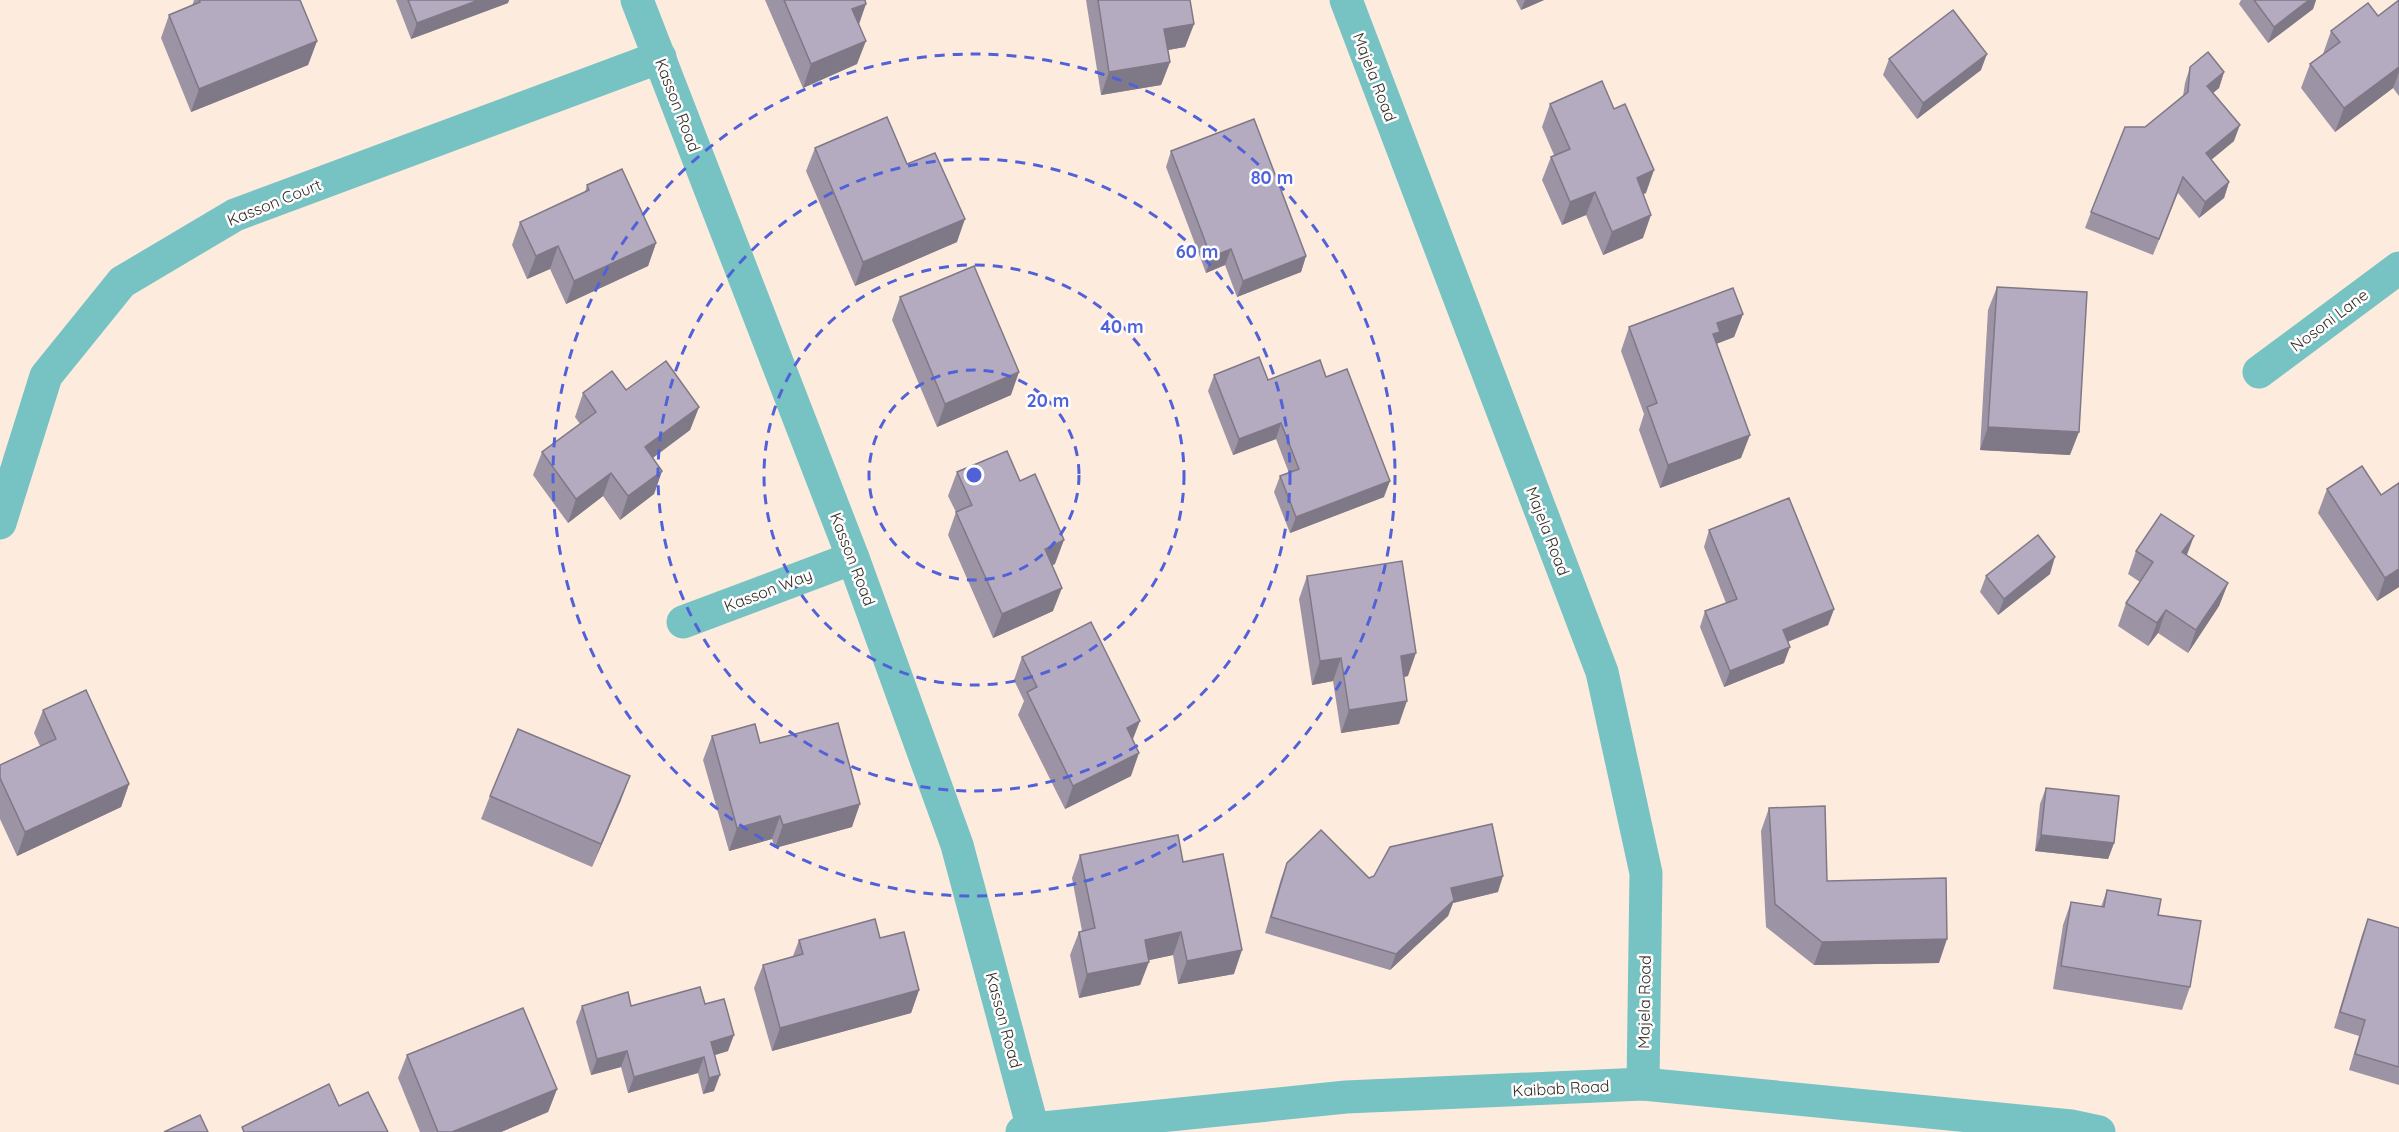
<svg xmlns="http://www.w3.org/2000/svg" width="2399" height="1132" font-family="Quicksand,sans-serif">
<rect width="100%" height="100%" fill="#fdecde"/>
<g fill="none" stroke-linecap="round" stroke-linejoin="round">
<!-- street -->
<g stroke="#77c3c4" stroke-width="33">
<polyline points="637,0 853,558 957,845 1033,1129"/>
<polyline points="1346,0 1602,672 1646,873 1643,1084"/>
<polyline points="2259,372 2399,268"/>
<polyline points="0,523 46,376 122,282 235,215 660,57"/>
<polyline points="683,622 853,558"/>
<polyline points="1022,1132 1033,1129 1346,1097 1643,1084 2071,1126 2099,1132"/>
</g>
</g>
<!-- wall -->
<g fill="#9c93a5">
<polygon points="194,0 300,0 317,41 308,65 191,112 161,38 169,15 192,6"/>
<polygon points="396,0 509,0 508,3 411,39"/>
<polygon points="765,0 865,0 859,24 857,64 803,88"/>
<polygon points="1086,0 1190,0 1194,24 1185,47 1168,50 1170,62 1161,85 1101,95"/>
<polygon points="1516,0 1544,0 1521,10"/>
<polygon points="2241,0 2316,0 2313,9 2268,43 2239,4"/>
<polygon points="2399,0 2399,96 2393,88 2335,132 2301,88 2310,64 2323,54 2331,31 2378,16"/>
<polygon points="1889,59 1981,70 1917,119 1883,75"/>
<polygon points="2190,67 2224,72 2219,88 2213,93 2234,141 2211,160 2229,182 2224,198 2199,218 2178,193 2153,255 2085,228 2091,212 2145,127 2183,96 2185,83"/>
<polygon points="1550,104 1646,193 1643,194 1643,238 1603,255 1586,215 1562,225 1542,180 1551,157 1554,155 1542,127"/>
<polygon points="815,148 957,242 855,286 806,171"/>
<polygon points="1171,151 1306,256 1301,272 1237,297 1225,265 1206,273 1166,167"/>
<polygon points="587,185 656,243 648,266 566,304 550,269 527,279 512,245 520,222 585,192"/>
<polygon points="1997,287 2070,455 1980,450 1988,310"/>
<polygon points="900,297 1011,395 937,427 892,320"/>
<polygon points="1743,314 1734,337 1716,344 1741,458 1660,488 1639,430 1644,414 1621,351 1629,327"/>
<polygon points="1214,375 1268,380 1326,377 1384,497 1290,533 1274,492 1280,476 1289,473 1276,439 1233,455 1208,391"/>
<polygon points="626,390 699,407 690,430 653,458 662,471 654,494 620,520 603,496 568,523 533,475 542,452 580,424 575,417 583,393"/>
<polygon points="957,472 1055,564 1052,565 1053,611 993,638 948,535 956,512 948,496"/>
<polygon points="2399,483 2399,587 2377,601 2318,513 2327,489 2381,495"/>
<polygon points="1709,530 1834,609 1828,625 1788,642 1784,663 1724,687 1700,627 1705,611 1726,603 1704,547"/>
<polygon points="2136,551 2187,555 2228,583 2219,606 2188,653 2158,633 2148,646 2118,626 2126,603 2140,582 2128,574"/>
<polygon points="2050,574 1998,615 1980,592 1986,576"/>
<polygon points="1307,576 1408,676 1404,677 1399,724 1341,733 1333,681 1312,685 1299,599"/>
<polygon points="1022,657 1133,740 1131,776 1065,809 1018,715 1024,701 1014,680"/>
<polygon points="43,710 129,784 121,807 17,856 0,819 0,765 40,746 34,733"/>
<polygon points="712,736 760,743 852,827 775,848 772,839 729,851 703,760"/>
<polygon points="2046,788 2114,843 2108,859 2035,851 2040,804"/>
<polygon points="490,796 621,800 592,867 481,819"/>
<polygon points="1769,808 1827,881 1939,963 1814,965 1766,927 1761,831"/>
<polygon points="1080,855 1183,862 1234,974 1178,984 1173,955 1149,960 1140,985 1079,998 1070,955 1079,932 1082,931 1072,878"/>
<polygon points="1287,863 1369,878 1498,892 1453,903 1448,916 1390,970 1265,933 1281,879"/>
<polygon points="2107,890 2158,915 2190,987 2182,1010 2053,989 2063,925 2071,902 2101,907"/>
<polygon points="2368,919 2399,928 2399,1085 2349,1070 2359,1036 2334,1028 2362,935"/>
<polygon points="799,940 919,990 911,1013 772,1051 754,988 763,965 793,956"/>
<polygon points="705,1004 728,1051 715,1055 714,1091 703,1094 698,1073 628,1093 621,1067 591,1075 576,1022 582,1006 631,1006"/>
<polygon points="407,1055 557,1089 548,1112 501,1132 420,1132 398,1078"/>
</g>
<!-- shaded-wall -->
<g fill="#7f7886">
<polygon points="479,0 509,0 508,3 411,39 417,23"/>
<polygon points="1525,0 1544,0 1521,10"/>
<polygon points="2309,0 2316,0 2313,9 2268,43 2274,27"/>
<polygon points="866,4 858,27 852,9"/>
<polygon points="1194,24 1185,47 1156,52 1164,29"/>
<polygon points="317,41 308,65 191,112 199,89"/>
<polygon points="866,41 857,64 803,88 811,64"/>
<polygon points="1987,54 1981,70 1917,119 1923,103"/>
<polygon points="1170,62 1161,85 1101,95 1109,72"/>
<polygon points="2399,67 2399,72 2393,88 2335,132 2344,108"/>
<polygon points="2224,72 2219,88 2202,102 2207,86"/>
<polygon points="2240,125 2234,141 2200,169 2206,153"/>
<polygon points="1654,170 1646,193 1628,201 1637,178"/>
<polygon points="2229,182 2224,198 2199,218 2205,202"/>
<polygon points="1595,192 1586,215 1562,225 1570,202"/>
<polygon points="1651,215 1643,238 1603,255 1612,232"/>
<polygon points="965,219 957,242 855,286 863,262"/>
<polygon points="656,243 648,266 566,304 574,281"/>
<polygon points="558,246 550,269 527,279 536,256"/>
<polygon points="1231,249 1225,265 1206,273 1211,257"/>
<polygon points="1306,256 1301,272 1237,297 1243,281"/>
<polygon points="1743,314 1734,337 1716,344 1704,358 1717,323"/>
<polygon points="1019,372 1011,395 937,427 945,404"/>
<polygon points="699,407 690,430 636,470 645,447"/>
<polygon points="1281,423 1276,439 1233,455 1239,439"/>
<polygon points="1988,427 2079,432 2070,455 1980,450"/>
<polygon points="1750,435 1741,458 1660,488 1668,465"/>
<polygon points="662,471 654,494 620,520 628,496"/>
<polygon points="611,473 603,496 568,523 576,499"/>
<polygon points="1390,481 1384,497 1290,533 1296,517"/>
<polygon points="2194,536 2185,560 2182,552"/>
<polygon points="1064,540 1055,564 1036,572 1045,549"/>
<polygon points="2055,557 2050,574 1998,615 2004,599"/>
<polygon points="2399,569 2399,587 2377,601 2385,578"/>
<polygon points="2228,583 2219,606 2188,653 2196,630"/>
<polygon points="1062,588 1053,611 993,638 1002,614"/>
<polygon points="1834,609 1828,625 1777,646 1783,630"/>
<polygon points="2166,610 2158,633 2148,646 2157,623"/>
<polygon points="1790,647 1784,663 1724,687 1730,671"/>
<polygon points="1416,653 1408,676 1392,679 1401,656"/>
<polygon points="1341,658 1333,681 1312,685 1320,661"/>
<polygon points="1407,701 1399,724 1341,733 1349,710"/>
<polygon points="1140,721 1131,744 1127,728"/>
<polygon points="1139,753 1131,776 1065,809 1073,786"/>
<polygon points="630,776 621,800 592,867 601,844"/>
<polygon points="129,784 121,807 17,856 25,832"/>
<polygon points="860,804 852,827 775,848 783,825"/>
<polygon points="780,816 772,839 729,851 737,828"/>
<polygon points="2041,835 2114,843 2108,859 2035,851"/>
<polygon points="1503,876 1498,892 1453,903 1448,916 1390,970 1396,954 1451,888"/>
<polygon points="1181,932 1173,955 1136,963 1145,940"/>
<polygon points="1947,939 1939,963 1814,965 1822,942"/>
<polygon points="1242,950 1234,974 1178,984 1187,961"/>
<polygon points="1149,962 1140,985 1079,998 1087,974"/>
<polygon points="919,990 911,1013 772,1051 780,1028"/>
<polygon points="734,1035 728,1051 705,1058 711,1042"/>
<polygon points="627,1051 621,1067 591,1075 597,1059"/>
<polygon points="704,1057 698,1073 628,1093 634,1077"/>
<polygon points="720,1075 714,1091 703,1094 709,1078"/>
<polygon points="557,1089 548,1112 501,1132 452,1132"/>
</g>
<!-- building -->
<g fill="#b5abc0" stroke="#7f7886" stroke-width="1.5">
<polygon points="199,0 300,0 317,41 199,89 169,15 200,2"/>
<polygon points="408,0 479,0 417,23"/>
<polygon points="784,0 865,0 866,4 852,9 866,41 811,64"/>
<polygon points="1098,0 1190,0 1194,24 1164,29 1170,62 1109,72"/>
<polygon points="2254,0 2309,0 2274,27"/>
<polygon points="2399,0 2399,67 2344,108 2310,64 2340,42 2331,31 2368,3 2378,16"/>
<polygon points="1953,10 1987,54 1923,103 1889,59"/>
<polygon points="2208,52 2224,72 2207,86 2240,125 2206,153 2229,182 2205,202 2183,177 2159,239 2091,212 2125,127 2145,127 2188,92 2190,67"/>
<polygon points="1602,81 1614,109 1625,104 1654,170 1637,178 1651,215 1612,232 1595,192 1570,202 1551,157 1570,149 1550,104"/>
<polygon points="887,117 907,164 935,153 965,219 863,262 815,148"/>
<polygon points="1254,119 1306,256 1243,281 1231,249 1211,257 1171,151"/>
<polygon points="622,169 656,243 574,281 558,246 536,256 520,222 589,190 587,185"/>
<polygon points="974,266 1019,372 945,404 900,297"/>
<polygon points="1997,287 2087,292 2079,432 1988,427"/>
<polygon points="1733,288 1743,314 1717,323 1720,332 1713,334 1750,435 1668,465 1647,407 1657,403 1629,327"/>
<polygon points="1259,357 1268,380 1320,360 1326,377 1347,369 1390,481 1296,517 1280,476 1299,469 1281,423 1239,439 1214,375"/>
<polygon points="666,361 699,407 645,447 662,471 628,496 611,473 576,499 542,452 596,412 583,393 612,371 626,390"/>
<polygon points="1007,451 1020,481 1035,474 1064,540 1045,549 1062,588 1002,614 956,512 972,505 957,472"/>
<polygon points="2362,466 2381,495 2399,483 2399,569 2385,578 2327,489"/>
<polygon points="1789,498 1834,609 1783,630 1790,647 1730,671 1705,611 1737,599 1709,530"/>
<polygon points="2161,514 2194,536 2182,552 2228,583 2196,630 2166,610 2157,623 2126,603 2153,562 2136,551"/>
<polygon points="2038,535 2055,557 2004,599 1986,576"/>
<polygon points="1402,561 1416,653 1401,656 1407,701 1349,710 1341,658 1320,661 1307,576"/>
<polygon points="1091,622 1140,721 1127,728 1139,753 1073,786 1027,692 1037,687 1022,657"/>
<polygon points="86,690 129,784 25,832 0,778 0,765 56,739 43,710"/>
<polygon points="838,723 860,804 783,825 780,816 737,828 712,736 755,724 760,743"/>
<polygon points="518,729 630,776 601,844 490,796"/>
<polygon points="2046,788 2119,796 2114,843 2041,835"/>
<polygon points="1825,806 1827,881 1946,878 1947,939 1822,942 1775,904 1769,808"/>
<polygon points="1492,824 1503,876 1451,888 1454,900 1396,954 1271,917 1287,863 1321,830 1369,878 1374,876 1390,847"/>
<polygon points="1178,835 1183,862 1223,854 1242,950 1187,961 1181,932 1145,940 1149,962 1087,974 1079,932 1095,928 1080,855"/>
<polygon points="2107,890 2161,899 2158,915 2201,921 2190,987 2061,966 2071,902 2104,907"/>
<polygon points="875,919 880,938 904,932 919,990 780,1028 763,965 803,954 799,940"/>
<polygon points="2368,919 2399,928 2399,1067 2355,1054 2365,1020 2340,1012"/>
<polygon points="700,987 705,1004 724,999 734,1035 711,1042 720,1075 709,1078 704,1057 634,1077 627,1051 597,1059 582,1006 628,992 631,1006"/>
<polygon points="523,1008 557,1089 452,1132 438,1132 407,1055"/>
<polygon points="329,1084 339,1106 368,1092 388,1132 244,1132 242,1127"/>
<polygon points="200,1115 208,1132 164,1132"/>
</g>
<!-- distance rings -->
<g fill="none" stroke="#5162d8" stroke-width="3" stroke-dasharray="10 8">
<circle cx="974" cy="475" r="105"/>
<circle cx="974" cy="475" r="210"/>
<circle cx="974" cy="475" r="316"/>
<circle cx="974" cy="475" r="421"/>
</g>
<g text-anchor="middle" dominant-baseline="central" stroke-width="5" stroke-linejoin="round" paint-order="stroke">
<!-- street labels -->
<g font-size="16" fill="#322a24" stroke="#fdfdfd">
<text transform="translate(1375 77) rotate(69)">Majela Road</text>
<text transform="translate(678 105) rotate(69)">Kasson Road</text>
<text transform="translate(274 202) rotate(-22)">Kasson Court</text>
<text transform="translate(2329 320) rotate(-37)">Nosoni Lane</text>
<text transform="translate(1548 531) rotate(69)">Majela Road</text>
<text transform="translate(853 559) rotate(69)">Kasson Road</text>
<text transform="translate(768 590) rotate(-21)">Kasson Way</text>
<text transform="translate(1644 1002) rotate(-89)">Majela Road</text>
<text transform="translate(1004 1020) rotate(75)">Kasson Road</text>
<text transform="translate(1561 1088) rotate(-3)">Kaibab Road</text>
</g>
</g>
<circle cx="974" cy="475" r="9" fill="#5162d8" stroke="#fdfdfd" stroke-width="3"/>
<g font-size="18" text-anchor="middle" font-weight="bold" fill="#5162d8" stroke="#fdfdfd" stroke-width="5" stroke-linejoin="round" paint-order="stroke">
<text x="1272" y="184">80 m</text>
<text x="1197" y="258">60 m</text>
<text x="1122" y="333">40 m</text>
<text x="1048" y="407">20 m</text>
</g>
</svg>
